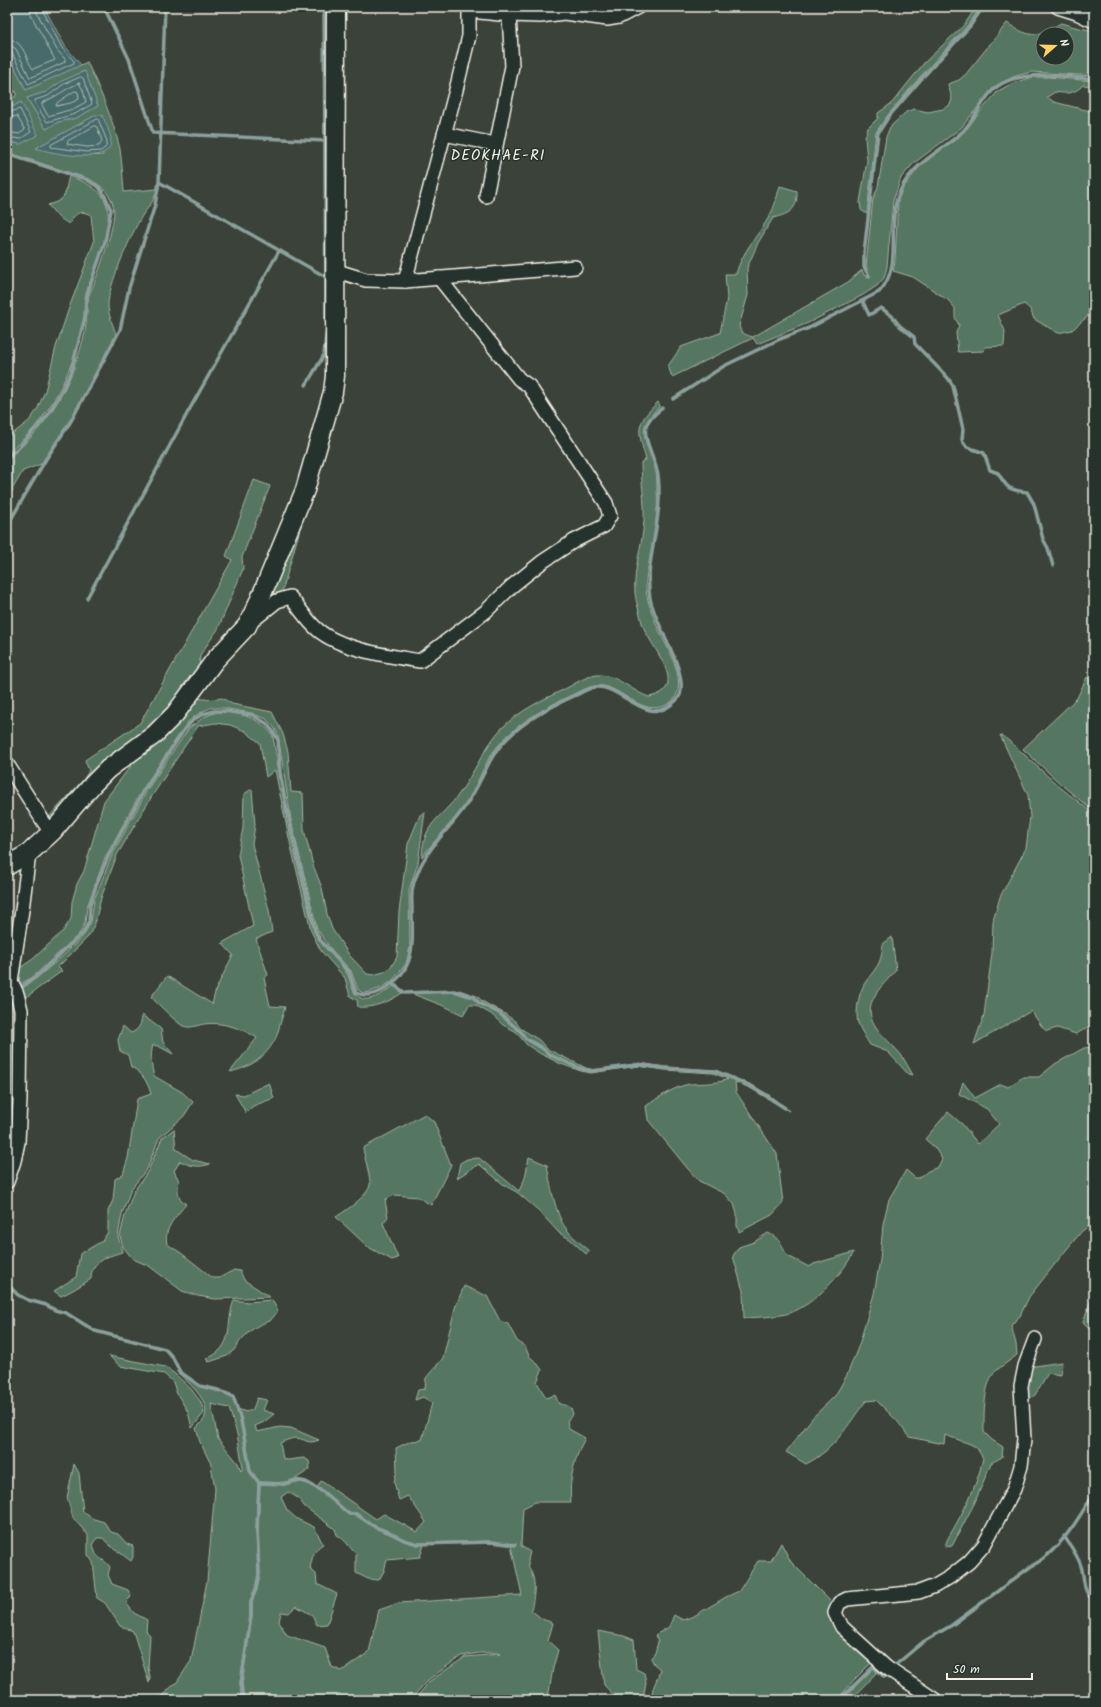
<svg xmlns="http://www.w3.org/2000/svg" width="1101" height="1707" font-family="Kalam,sans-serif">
<rect width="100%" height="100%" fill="#3b4239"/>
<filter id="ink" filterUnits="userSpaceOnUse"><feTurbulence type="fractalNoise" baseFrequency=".025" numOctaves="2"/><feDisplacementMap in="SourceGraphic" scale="8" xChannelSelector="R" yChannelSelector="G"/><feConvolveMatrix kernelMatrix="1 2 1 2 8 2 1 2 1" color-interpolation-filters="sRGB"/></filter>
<g filter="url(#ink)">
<!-- green -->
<g fill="#547660" stroke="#a4b4a4" fill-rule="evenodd">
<polygon points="981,7 968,25 920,77 888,115 876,132 867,214 861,210 860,202 867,161 865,137 868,128 878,118 878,113 892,103 924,63 964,25 973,12"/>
<path d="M1007,23C1033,40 1036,36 1061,23L1075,27L1094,31V76L1031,72L1013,77L994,87L961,128L914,163L901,178L893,201L887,267L884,278L877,286L863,295L808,323L757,344L753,338L672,377L668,366L681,347L720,333L727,298L725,274H736C742,251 759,235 770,215C775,207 777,195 780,186L797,191C798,210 789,214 773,218L758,243L747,268L748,295L739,326C741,334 746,335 753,337L848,282L862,270L864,275L870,277L866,266L873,199L878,187L886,137L890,127L906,112L914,109L928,112L943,109L950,105L952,99L948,84L959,80L966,74ZM1043,34H1067V58H1043Z"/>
<path d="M7,51L26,90L87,62C100,90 113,119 120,149C122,163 123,178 124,192L157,189C154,204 146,208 139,221C130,238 108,286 108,305C108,314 113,325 116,334L70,420L41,464L23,471L13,488L7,504V459C49,427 73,382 85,332C87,320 86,307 89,295C90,291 94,286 95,281C101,266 114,227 114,211C113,195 101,185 89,179L7,152V141L20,144L21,102L7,110V101L16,96V91L9,94L7,93V87L11,83L7,73ZM84,71L98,106L76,118L58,122L46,129L27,98L46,92ZM96,115L103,155C80,157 58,154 36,148Z"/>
<path d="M1033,77H1048L1094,81V86L1083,85C1075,94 1066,94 1055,92L1047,97L1054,102L1094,112V233L1090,237L1094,243V285L1088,316L1072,330L1058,333L1034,319L1030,309L1024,304L998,315L1005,331L1004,346L985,347L984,351L958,352L956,333L959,325L955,318V308L948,300L913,277L893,271L895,261L898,200L903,188L923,162L958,138L998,91L1013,83Z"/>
<path d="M69,176C87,183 106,190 108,212C111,235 92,272 86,294C83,302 85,311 84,318C74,370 50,421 7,453V438L29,421L37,410L45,391L56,347L69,308L94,242L91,215C79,209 75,214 69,224L58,217L48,205C69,199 64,193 69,176Z"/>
<path d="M658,402L660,406C654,412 647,419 645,427C642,441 653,458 656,471C657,477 657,484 657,490C659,511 654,534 651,555C649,565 645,576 646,587C646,598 651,610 655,621C662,640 685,673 677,694C675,699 671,703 666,705C643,716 625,691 604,686C594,684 585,689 576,693C543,708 509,727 489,758C481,772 476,788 467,802C454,822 436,838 422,857C423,822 441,819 459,794C473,775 486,744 502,728C519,711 542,700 563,690C573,685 585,676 597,675C617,674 631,691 649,697C693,689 648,645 642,623C640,613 636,603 635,593C633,569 643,544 644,520C645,501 641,482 641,462L646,460C638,430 634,425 658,402Z"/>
<polygon points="254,480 270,486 242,557 243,569 218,629 200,655 199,672 179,699 53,824 48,818 83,780 89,771 85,760 140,723 149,707 232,560 226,556"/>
<polygon points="303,502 301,526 281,595 273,601 263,598"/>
<polygon points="1087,677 1094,686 1094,812 1063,786 1023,749 1077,698"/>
<path d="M192,696C200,700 213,700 222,698L232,704L272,712L283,734L288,752L291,792L303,793L304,830L313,865L322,888L327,914L332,929L350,956L367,974L373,975L384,972L391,967L397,957L399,912L408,844L420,815L425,812L418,863L409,890L410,947L406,964L392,981L381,988L370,992L363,993L358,990L351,971L330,948L317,929L291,820L278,735L274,727L266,719L251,713L223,708H210L198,714L187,723L142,790L105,858L87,907L85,923L80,933L33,977L15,987L14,972L33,959L63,931L71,919L72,902L77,884L84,871L104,801L149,742Z"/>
<path d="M217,712C238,712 261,717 273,736L287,820L314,932C323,949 336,957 346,972C353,982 350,995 363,999C373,1001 386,991 394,986L402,993C391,1001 372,1009 358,1007L357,1000L350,996L345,978L321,951L311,931L289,838L275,770L266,777L260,743L245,731L230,725L215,723L198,726L152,796L117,855L101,898L95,923L89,936L58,967L62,971L25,998L19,994V991L38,977L65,954L84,935L91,922L94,900L112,855L149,787L189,728L204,717Z"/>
<path d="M1000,735L1003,736C1023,752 1041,771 1061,788C1072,797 1084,805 1094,816V1024L1076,1034L1057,1028L1047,1031L1043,1028L1031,1011L974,1044L984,1015L992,953L993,921L1000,897L1026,848L1030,817L1028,795Z"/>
<path d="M252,789L255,825L252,844L269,910L272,932L256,939L268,975L264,978L270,1006L285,1007C282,1016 280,1026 277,1035C268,1056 252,1067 230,1072L257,1038C244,1029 221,1021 204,1024C198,1025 190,1029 183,1026C177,1023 157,1003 151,997L167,976L212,1004L216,989L233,955L222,943L253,926L238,855L243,828L244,794Z"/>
<path d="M892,937L896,970C889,979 878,988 873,999C861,1023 890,1040 902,1056C906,1062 909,1069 913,1075L908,1074L888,1052L870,1045C866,1038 861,1031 858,1023C855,1011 859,990 867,980C878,965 881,964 883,944Z"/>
<path d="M459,990L477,996L482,1001L505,1014L516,1022L520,1028L539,1040L547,1049L586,1068L595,1070L640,1063L665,1067L715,1070L752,1085L769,1095L789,1111L750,1088L735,1082L736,1092L777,1154L783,1203L772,1215L739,1232L737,1226V1214L734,1204L725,1194L699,1181L688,1169L648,1120L646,1106C658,1098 671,1089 685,1085C699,1082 715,1085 728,1079L713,1073L664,1070L638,1066L591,1073L581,1071L561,1064L541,1054L527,1045L515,1031L503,1025L491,1014L475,1005H469L463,1015L444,1006L410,993L455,992Z"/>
<path d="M142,1015L161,1029L163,1042L173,1054L158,1046L153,1045C150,1057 151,1065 154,1076L182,1092L193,1102L184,1116L159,1138L147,1169L131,1189L122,1214L118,1236L122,1252C107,1257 91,1260 91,1279L73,1290L61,1296L54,1291L76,1277L80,1254L102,1241L108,1232V1211L113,1200L115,1179L123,1174L128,1158L137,1099L151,1094C148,1083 142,1072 131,1067L128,1055L120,1051L118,1040L123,1026L131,1033C139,1030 142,1023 142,1015Z"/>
<path d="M1094,1047V1222L1082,1231L1062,1255L1029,1297L1020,1316L1011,1325L1016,1344L1017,1355C1011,1360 1004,1364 997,1370C983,1381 984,1416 984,1432L992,1440L1003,1447L1002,1457L991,1463L975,1502L952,1546L945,1547L947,1540C962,1514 977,1488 983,1458L976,1447L970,1444L945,1435L944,1444L909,1437L898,1422L876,1400L866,1401C846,1426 837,1448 806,1464L786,1452L813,1417L835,1396L847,1375L859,1345L874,1294L880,1260L883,1224L889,1199L906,1170L915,1178H919L928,1171L938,1167L942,1159L935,1148L925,1139L948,1112L963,1125L978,1144L999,1124L987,1109L959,1094L963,1082L975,1098L1001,1084L1008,1087L1023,1077H1039L1055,1064L1084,1048Z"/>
<polygon points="269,1083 274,1098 253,1106 246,1113 235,1094 244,1095"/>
<path d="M425,1114L434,1122L451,1165L431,1205L418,1197L394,1195L385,1200L388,1217L383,1223L398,1258L392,1260L368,1247L336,1217C345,1211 368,1196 370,1185C371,1178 364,1156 363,1148Z"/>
<path d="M174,1129L176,1149L193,1160L210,1164C199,1168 190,1166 180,1161L174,1171L179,1181C177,1191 177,1198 186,1204C177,1216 163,1228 167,1244L181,1253L213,1278H219L234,1270L240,1271L244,1280L270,1297L215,1299L198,1296L182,1291L149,1266L133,1259L123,1247L120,1236L125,1215L134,1191L148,1171L162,1138Z"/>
<path d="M529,1157L547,1165C550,1183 555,1215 567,1230C573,1238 582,1244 590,1251L586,1254L570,1239L559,1233L538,1210L518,1193L504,1185L479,1164L457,1178L460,1163L467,1159L479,1158L519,1191L525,1178Z"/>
<path d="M768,1233C779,1238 782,1243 786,1255L809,1267L814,1264L854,1252C842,1274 815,1304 790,1313C776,1317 759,1317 744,1318L743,1291L733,1256L739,1247L754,1242Z"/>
<path d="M464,1286L487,1296L500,1321L508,1324L517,1341L525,1346L529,1356L537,1363L542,1370L537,1382L546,1398L555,1395L559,1404C567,1405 571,1406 573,1414L567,1421L569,1429L585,1438C575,1457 568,1480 571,1502H535L523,1508L521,1546L530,1552C524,1570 533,1568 534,1583C535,1592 533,1601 531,1610L542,1619L553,1623L548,1641L558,1650L553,1668L548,1698L547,1700H414L430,1681L465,1657L500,1654L497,1653H479L461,1656L428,1680L410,1700H243L242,1683L252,1615V1601L257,1589L260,1573L258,1530L260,1484L284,1485L296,1482L306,1483L321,1492L349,1515L356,1514L376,1528L388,1532L404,1541L424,1545L420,1557L387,1560L384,1571L379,1580L368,1579L356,1573V1554C349,1547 346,1540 337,1535L335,1529L305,1507L298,1498L288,1492L281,1497L287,1510L297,1519L314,1527L323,1544C313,1550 312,1558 310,1569L316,1574L317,1584L337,1594L327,1624L317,1625L312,1615L296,1606L289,1613L281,1612L279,1622L287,1635L325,1648L332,1667L342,1671L369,1652L379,1610L399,1603L522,1595L511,1546L516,1545L491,1541L418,1543L403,1539L389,1531L376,1527L356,1513H349L317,1488L321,1481L376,1519L384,1514L417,1532L426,1522L408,1496L399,1500L394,1482L397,1470L396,1448L411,1441L422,1440L432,1403L423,1397L415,1400L418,1390L425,1389L426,1378L443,1358L455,1308Z"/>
<polygon points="1094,1298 1094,1305 1089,1308 1094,1314 1094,1333 1083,1322 1090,1302"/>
<path d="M234,1300L248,1302L272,1300L278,1311L270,1321L259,1325L250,1331L241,1340L234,1350L227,1356L209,1362L206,1359C236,1347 225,1324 234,1300Z"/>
<polygon points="109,1356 165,1367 175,1374 191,1389 201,1402 204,1413 192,1428 188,1412 176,1392 173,1382 164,1374 120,1366"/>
<polygon points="1062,1362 1061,1375 1048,1373 1035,1395 1029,1399 1027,1414 1025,1414 1028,1367"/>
<path d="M176,1371L201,1387L220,1392L233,1398L244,1435L246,1455L250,1471L258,1483L256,1530L258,1574L256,1589L250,1601V1616L240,1683L242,1700H157L177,1682L191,1661L207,1581L215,1489L211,1464L200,1442L196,1428C200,1424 204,1421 205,1416C211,1400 185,1380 176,1371ZM211,1404L229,1408L237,1434L243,1468L241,1471L238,1463L218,1439Z"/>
<path d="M257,1398L267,1400L263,1410L274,1414L264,1422L255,1426L257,1432L280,1427L291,1428L319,1440C307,1445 307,1439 296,1438C292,1438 284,1441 280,1443L283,1459L288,1460L304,1458L309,1461L310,1469C290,1484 285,1483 260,1482L251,1471L245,1435L238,1409L246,1412L253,1409Z"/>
<path d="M74,1464L79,1473L83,1512L94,1519L104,1522L111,1532L118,1534L127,1544L133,1546V1557L131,1561L108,1544L103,1538H97L93,1543C96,1562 101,1555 110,1567L108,1575L112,1584L128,1590L131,1597L127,1601V1604L134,1613L147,1620L146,1631L150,1635L148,1668L150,1677L149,1683L133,1631L120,1626L105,1603L97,1598L93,1562L88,1555V1535L73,1518L67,1498Z"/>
<path d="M781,1543L791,1562L831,1602C824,1628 854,1649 871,1663L854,1680L837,1700H652C650,1689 658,1681 660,1669L654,1664L651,1658L655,1653L658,1642L655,1635L669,1627L674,1615L683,1620L694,1616L726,1597L739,1591L758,1561H771Z"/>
<polygon points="598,1631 624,1636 634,1640 636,1669 644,1673 646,1682 644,1693 650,1700 618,1700 604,1685"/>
<polygon points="873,1668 877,1672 850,1700 842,1700"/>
</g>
<!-- water -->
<g fill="#466a6a" stroke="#8ca09c">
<polygon points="7,7 44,7 65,46 81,65 26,90 7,51"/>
<polygon points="85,71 98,106 76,118 58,122 46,129 27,98 46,92 62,81"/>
<polygon points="21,102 38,135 20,144 7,141 7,110"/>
<path d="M96,115H102C105,122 111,133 111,141C112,166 50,153 36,148Z"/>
</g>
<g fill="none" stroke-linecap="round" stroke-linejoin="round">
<!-- shore -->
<g stroke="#aebbb6" stroke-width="1">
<path d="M7,39C24,40 25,58 33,69L55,60L31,15L30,7"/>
<polyline points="7,45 12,46 16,49 30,78 65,62 65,59 57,50 37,13 36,7"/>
<polyline points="7,51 12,53 28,84 74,63 74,61 62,48 41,7"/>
<polygon points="81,77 83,78 92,104 75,114 47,122 35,103 35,100 48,96 64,84"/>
<path d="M79,83L83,90L86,102L73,109L48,116L42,105V103C55,98 66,88 79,83Z"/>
<polygon points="75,91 78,92 79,99 71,103 56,106 57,103"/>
<polyline points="7,113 20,109 31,132 20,139 7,137"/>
<polyline points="7,118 17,116 25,130 19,134 7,132"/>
<polygon points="98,119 107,141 106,147 101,151 87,152 51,147 51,145"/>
<polygon points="95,126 97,127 102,141 99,146 87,147 67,144 68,141"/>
</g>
<!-- stream -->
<g stroke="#8ca09c" stroke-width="3.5">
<polyline points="104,7 129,59 153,133 326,141"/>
<polyline points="324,7 326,321"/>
<polyline points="7,154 85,179 99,187 106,198 111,210 105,242 87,295 85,317 71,372 60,394 47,416 17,449 7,456"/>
<polyline points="159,182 326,277"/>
<polyline points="869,276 864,267 864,253 878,133 889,116 922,78 970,26 983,7"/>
<path d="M863,302L869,315L881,308L892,316L900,326L914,337L915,344L948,378L953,386L963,429L962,440L967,447L984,453L990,470L998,473C1007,488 1008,490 1027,492L1034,504L1043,539L1048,548L1053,566"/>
<polyline points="306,385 324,355 326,335"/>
<path d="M673,399L724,366L780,339L809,328L879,292C903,267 887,229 897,199C908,164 939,154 963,131C977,117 984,94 1001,84C1027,70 1066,76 1094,79"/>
<polyline points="7,526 46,459 71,421 120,330 129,288 155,205 159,182 165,7"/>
<polyline points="87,598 188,412 279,251"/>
<polyline points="393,984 405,993 454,991 473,997 479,1003 499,1013 521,1032 525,1038 542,1048 550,1055 579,1068 591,1071 638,1065 664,1068 715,1071 751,1086 785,1108"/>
<path d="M18,989L37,976L83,933L89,921L90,905L97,883L109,855L145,789L184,730L193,720L203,714L214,711H225L252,715L266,723L272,730L278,740L280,772L286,805L315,930L321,941L349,972L356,993C366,997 373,995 383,990C418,969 412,942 412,907C412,900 411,893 413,886C414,880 418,873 420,867C431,844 450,828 464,808C475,793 482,776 490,761C507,730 543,710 574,696C581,693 589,687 597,687C621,686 647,726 672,704C676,701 678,699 680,695C688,669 655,626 650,598C644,567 661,525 659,492C659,485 659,477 657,471C655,459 643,439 646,427C648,419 656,413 662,408"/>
<polyline points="7,1284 18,1295 28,1300 46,1305 55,1310 66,1313 95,1331 165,1349 173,1358 180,1372 200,1386 218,1390 233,1396 241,1420 250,1471 259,1483 284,1484 296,1480 306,1482 322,1491 349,1514 356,1514 375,1527 388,1532 404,1540 418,1544 492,1542 515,1545"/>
<path d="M1064,1536C1070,1545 1078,1556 1081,1566C1085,1578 1082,1593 1094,1600"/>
<path d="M893,1667L923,1642L952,1625L1030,1567C1058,1553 1079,1519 1094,1492"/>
<polyline points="243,1700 241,1683 251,1616 251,1601 256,1589 259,1574 257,1530 259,1483"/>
<polyline points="839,1700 874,1666 884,1677 887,1674"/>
</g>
<defs>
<g id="street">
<polyline points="1058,7 1077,13 1094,21"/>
<polyline points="470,11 509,15 540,16 564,13 607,19 619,17 638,7"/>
<polyline points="444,134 495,144"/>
<polyline points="486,196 512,66 509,15 511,7"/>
<polyline points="337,271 366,280 405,281 575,267"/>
<polyline points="405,281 456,90 469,36 469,7"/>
<path d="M251,622L277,601L290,597C299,607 307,621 318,630C342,650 389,656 420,661L485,612L512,586L542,562L574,541L604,526L610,516L606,503L529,386L519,379L439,278"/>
<polyline points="7,764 45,824 53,831"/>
<polyline points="7,1182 14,1161 18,1142 20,1099 21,1010 17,994 11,981 22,910 29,853"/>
<polyline points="935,1700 887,1668 842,1627 835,1613 839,1603 847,1599 919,1592 935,1586 950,1577 969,1562 984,1545 1014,1489 1021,1466 1024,1439 1021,1386 1025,1366 1035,1339"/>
</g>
<polyline id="secondary" points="7,866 29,853 53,831 93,784 108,769 154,735 175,714 215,660 247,626 260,599 305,490 333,392 335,376 336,7"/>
</defs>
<!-- street casing -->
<use href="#street" stroke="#f4f1e8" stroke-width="16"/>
<!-- secondary casing -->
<use href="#secondary" stroke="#f4f1e8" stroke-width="21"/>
<!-- street -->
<use href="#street" stroke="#26332d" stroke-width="13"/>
<!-- secondary -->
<use href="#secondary" stroke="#26332d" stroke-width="18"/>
</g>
</g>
<g text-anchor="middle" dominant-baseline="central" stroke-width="3" stroke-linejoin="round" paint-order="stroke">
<!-- quarter labels -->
<g font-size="15" letter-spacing="1" fill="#f4f1e8" stroke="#26332d">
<text x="498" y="156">DEOKHAE-RI</text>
</g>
</g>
<!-- margin -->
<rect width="1101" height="1707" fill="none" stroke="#26332d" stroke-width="24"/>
<rect x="12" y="12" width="1077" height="1683" fill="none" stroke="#f4f1e8" stroke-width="1.5" filter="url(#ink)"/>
<!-- north arrow -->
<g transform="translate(1055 46) rotate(70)"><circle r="19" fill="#26332d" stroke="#787f78"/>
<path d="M0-3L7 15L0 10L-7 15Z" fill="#ffd166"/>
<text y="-6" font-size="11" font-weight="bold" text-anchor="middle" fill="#f4f1e8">N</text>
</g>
<!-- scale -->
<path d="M947 1673v6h85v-6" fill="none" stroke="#f4f1e8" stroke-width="2"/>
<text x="953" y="1673" font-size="12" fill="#f4f1e8" stroke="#26332d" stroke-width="3" paint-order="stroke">50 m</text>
</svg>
